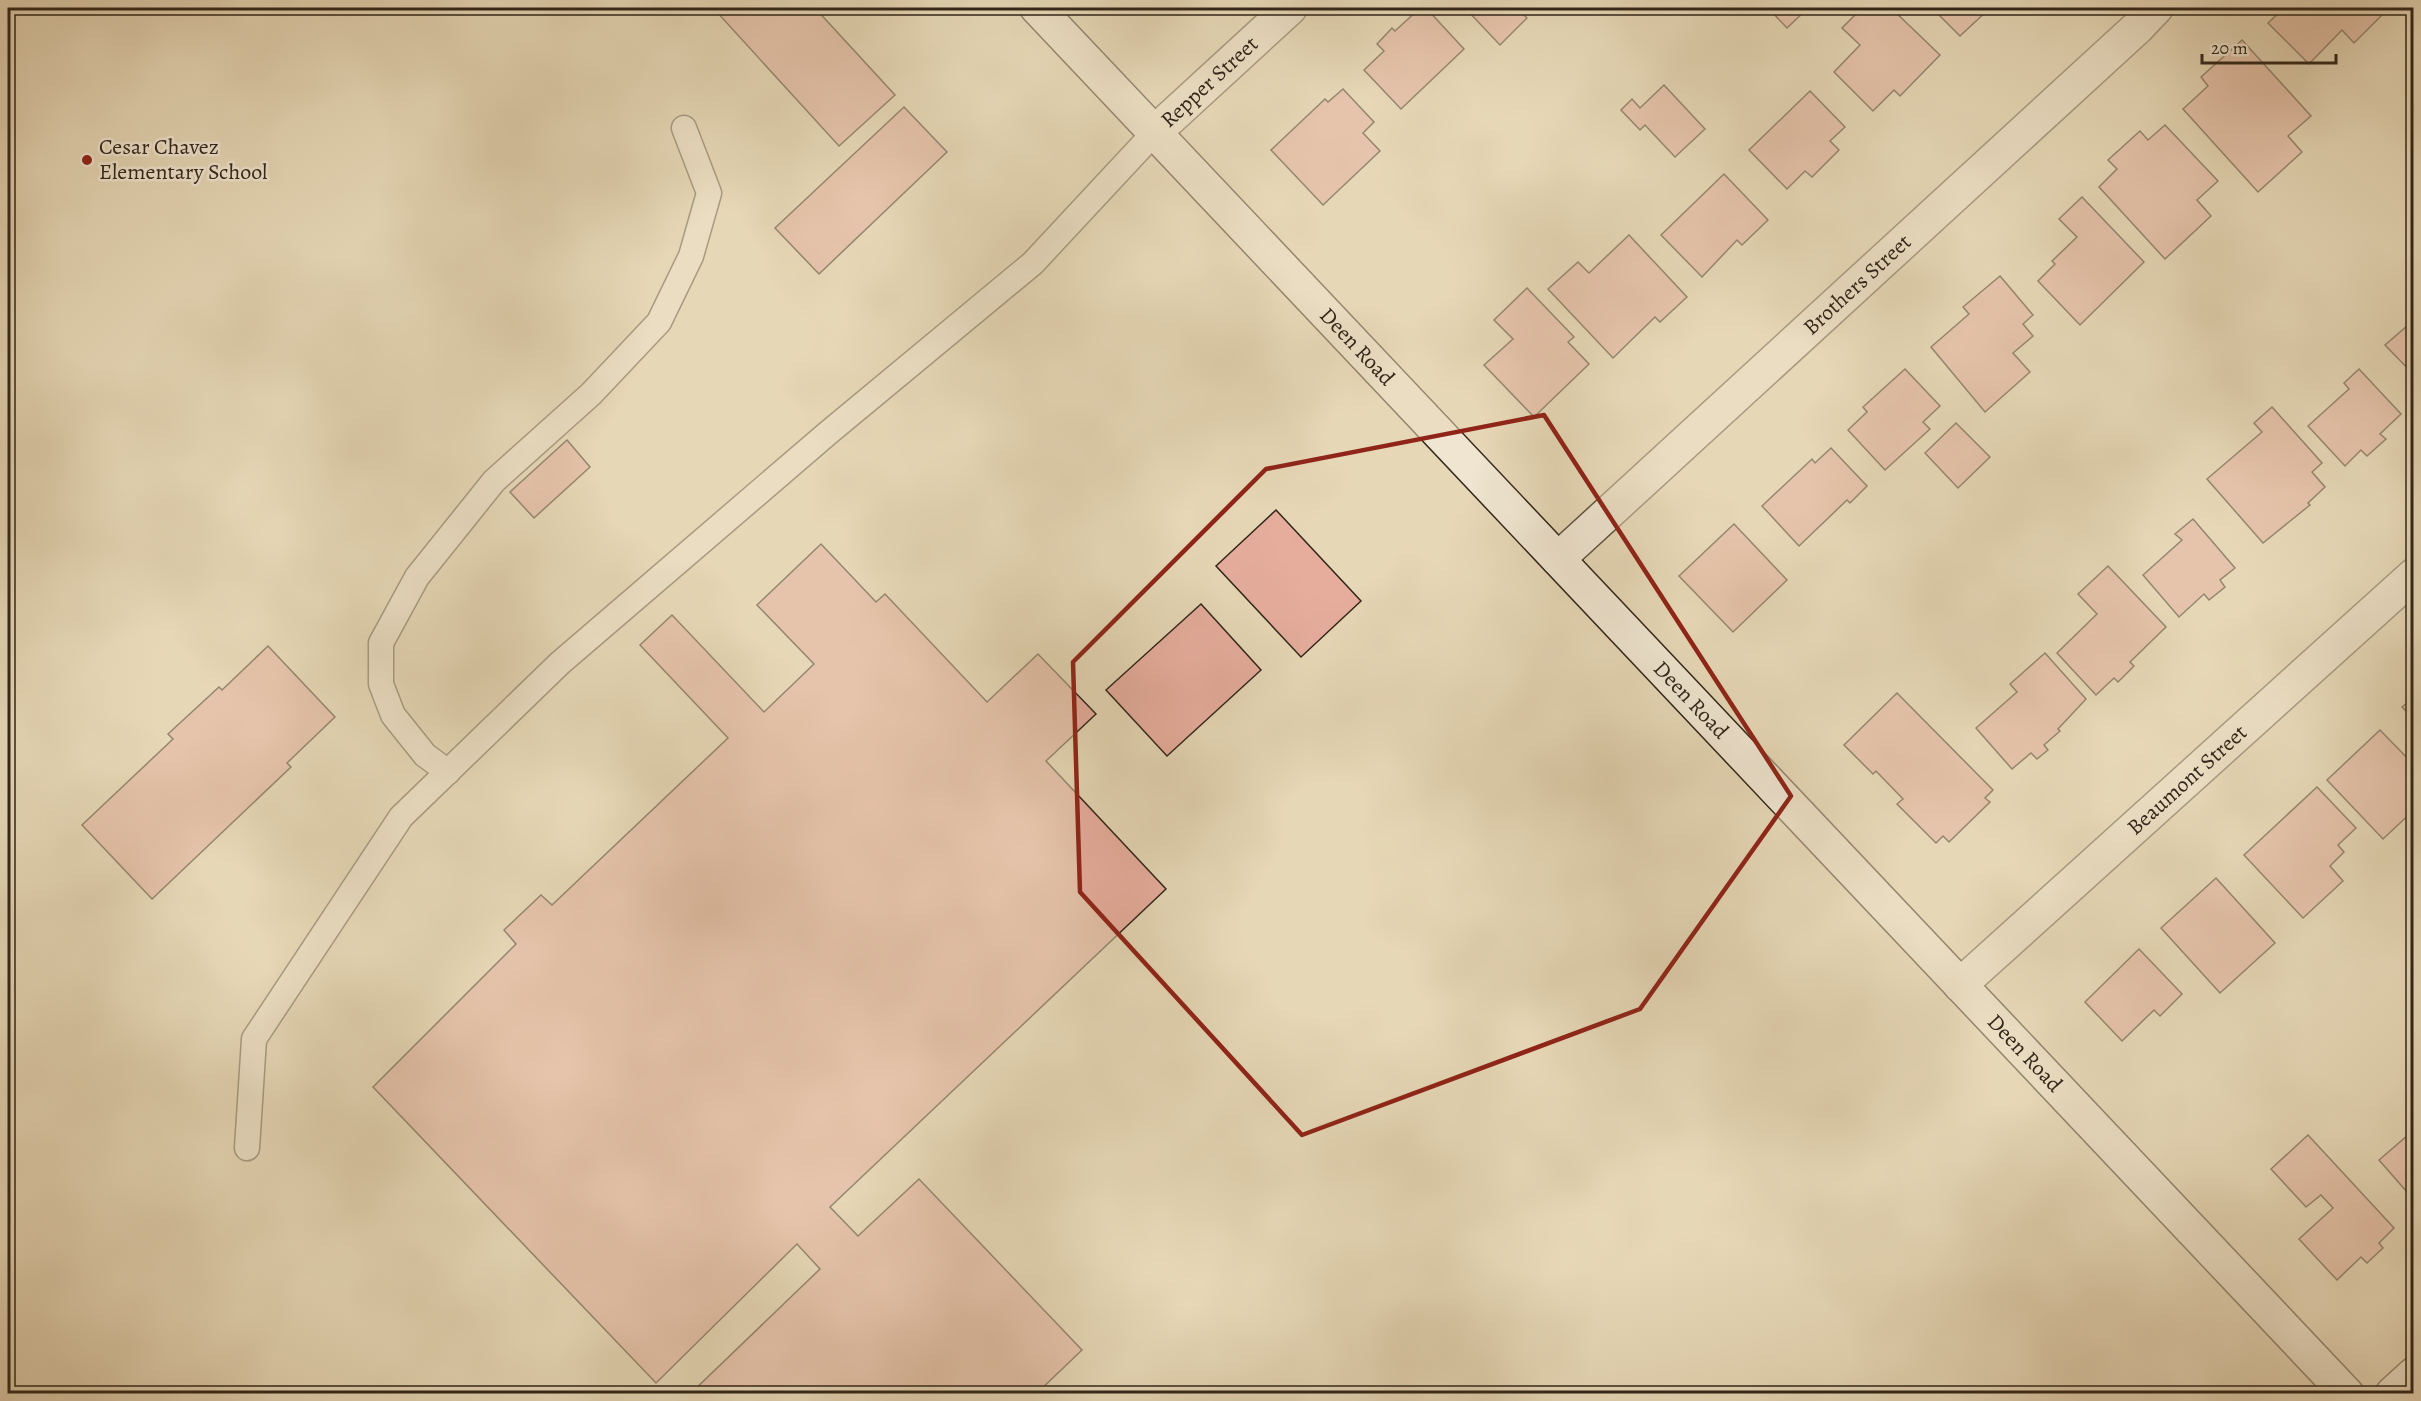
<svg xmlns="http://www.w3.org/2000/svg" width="2421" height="1401" font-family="Alegreya,serif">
<rect width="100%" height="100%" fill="#e6d7b6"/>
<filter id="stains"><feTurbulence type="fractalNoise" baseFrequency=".00333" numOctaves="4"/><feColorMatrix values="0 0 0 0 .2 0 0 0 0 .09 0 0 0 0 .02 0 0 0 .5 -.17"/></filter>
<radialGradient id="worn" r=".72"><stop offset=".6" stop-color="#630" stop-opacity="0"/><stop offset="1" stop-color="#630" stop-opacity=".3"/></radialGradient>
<!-- building -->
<g fill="#e6ad9d" stroke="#31261a" stroke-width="1.5">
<polygon points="718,8 815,8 895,95 839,146 715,10"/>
<polygon points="1420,8 1426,8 1464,49 1401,109 1364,70 1384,51 1377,44 1392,28 1395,31"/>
<polygon points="1465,8 1530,8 1523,14 1527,18 1500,45"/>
<polygon points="1768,8 1808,8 1787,28"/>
<polygon points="1862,8 1891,8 1940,55 1900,96 1894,90 1873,111 1834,72 1860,45 1842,28"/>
<polygon points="1932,8 1990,8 1960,36"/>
<polygon points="2284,8 2381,8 2385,12 2354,43 2342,30 2309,64 2268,23"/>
<polygon points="2242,40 2311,116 2288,136 2302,152 2258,192 2183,109 2208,86 2201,77"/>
<polygon points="1664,85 1705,129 1675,157 1645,125 1640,130 1621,110 1632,99 1640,108"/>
<polygon points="1343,89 1374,122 1363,133 1380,151 1323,205 1271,150 1325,99 1328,102"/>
<polygon points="1810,91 1845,127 1830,141 1839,150 1812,177 1805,171 1787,189 1749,150"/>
<polygon points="904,107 947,152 819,274 775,228"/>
<polygon points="2165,125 2218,181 2197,200 2211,216 2165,259 2099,187 2117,169 2108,160 2140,131 2148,140"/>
<polygon points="1724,174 1768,220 1742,245 1737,240 1702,277 1661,235"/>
<polygon points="2082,197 2144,262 2080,325 2038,281 2055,264 2052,261 2077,237 2059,219"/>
<polygon points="1629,235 1687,297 1660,322 1655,317 1613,358 1548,289 1578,262 1589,273"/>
<polygon points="2000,276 2033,315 2023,324 2033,336 2013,353 2030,372 1985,412 1931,347 1969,314 1963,307"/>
<polygon points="1527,288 1574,337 1568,342 1589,364 1534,417 1484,365 1513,339 1494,320"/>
<polygon points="2414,320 2414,375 2385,345"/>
<polygon points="1905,369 1940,406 1923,422 1930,429 1885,470 1848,430 1867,412 1863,407"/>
<polygon points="2359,369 2401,414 2380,434 2386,439 2367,456 2361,450 2345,466 2308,426 2349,389 2344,383"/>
<polygon points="2272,407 2322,463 2312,472 2325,487 2308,503 2310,505 2263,543 2207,479 2262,432 2254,423"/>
<polygon points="1956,423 1990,457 1958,488 1925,453"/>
<polygon points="567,440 590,467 534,518 510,492"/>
<polygon points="1831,448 1867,486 1850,503 1847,500 1799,546 1762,506 1812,459 1815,463"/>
<polygon points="1276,510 1361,601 1301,657 1216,566"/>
<polygon points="2193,519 2235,568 2220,580 2225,587 2209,600 2204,594 2179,617 2143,575 2182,540 2175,534"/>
<polygon points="1734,524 1787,580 1733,632 1679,576"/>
<polygon points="821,544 876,602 885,594 987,702 1038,654 1096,714 1046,761 1166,889 830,1207 858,1236 919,1179 1082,1350 1036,1394 690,1394 820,1269 797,1244 656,1383 373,1087 516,944 504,930 541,895 552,905 728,738 640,645 672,615 764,712 814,664 757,605"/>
<polygon points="2108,566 2166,627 2130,662 2134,666 2118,682 2114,678 2096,695 2057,653 2097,614 2078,594"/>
<polygon points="1201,604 1261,670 1167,756 1106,690"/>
<polygon points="268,646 335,717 287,763 291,767 152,899 82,825 173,739 168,734 219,687 222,690"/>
<polygon points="2045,653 2086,699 2058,729 2060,731 2044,745 2048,750 2037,759 2031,753 2012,769 1976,728 2017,692 2010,684"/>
<polygon points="1897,693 1993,790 1985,798 1990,802 1949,842 1943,836 1936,843 1897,804 1903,799 1876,771 1873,774 1844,745"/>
<polygon points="2414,697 2414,719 2402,707"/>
<polygon points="2380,730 2414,765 2414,810 2383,839 2327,780"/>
<polygon points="2317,787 2356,828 2338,845 2344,852 2330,866 2343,881 2303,918 2244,855"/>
<polygon points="2216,878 2275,943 2220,993 2161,928"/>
<polygon points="2139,949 2182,994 2160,1016 2154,1010 2122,1041 2085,1002"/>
<polygon points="2414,1130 2414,1200 2379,1160"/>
<polygon points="2308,1135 2394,1228 2379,1243 2383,1248 2367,1263 2361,1257 2337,1280 2299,1239 2333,1208 2321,1195 2306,1207 2271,1169"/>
</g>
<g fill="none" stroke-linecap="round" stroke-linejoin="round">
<defs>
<g id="lane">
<polyline points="448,772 425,755 393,715 381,684 381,643 417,577 494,481 591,394 659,322 691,256 709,193 684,128"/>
<polyline points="247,1148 254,1039 401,817 560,663 828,433 1033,263 1155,132"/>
</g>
<g id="street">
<path id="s1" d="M1155,132L1290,8"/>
<path id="s2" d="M1558,559L2138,27L2156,8"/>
<path id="s3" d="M1960,985L2414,575"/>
</g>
<g id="secondary">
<path id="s4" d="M1037,8L2347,1394"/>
<polyline points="2392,1394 2414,1374"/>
</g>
</defs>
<!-- lane casing -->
<use href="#lane" stroke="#5e5241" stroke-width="27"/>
<!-- street casing -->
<use href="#street" stroke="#5e5241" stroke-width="36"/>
<!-- secondary casing -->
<use href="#secondary" stroke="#31261a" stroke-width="36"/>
<!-- lane -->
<use href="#lane" stroke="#efe5d0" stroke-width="24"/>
<!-- street -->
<use href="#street" stroke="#efe5d0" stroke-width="33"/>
<!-- secondary -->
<use href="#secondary" stroke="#efe5d0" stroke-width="33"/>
</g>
<!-- marked area -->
<path d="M0 0H2421V1401H0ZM1544,415L1791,796L1640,1009L1302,1135L1080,892L1073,662L1266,469Z" fill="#e6d7b6" fill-opacity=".55" fill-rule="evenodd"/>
<path fill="none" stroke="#8f2418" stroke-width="4.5" stroke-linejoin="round" d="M1544,415L1791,796L1640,1009L1302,1135L1080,892L1073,662L1266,469Z"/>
<!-- markers -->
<circle fill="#8f2418" stroke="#efe5d0" stroke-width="2" cx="87" cy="160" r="6"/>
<g text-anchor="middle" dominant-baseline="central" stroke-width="5" stroke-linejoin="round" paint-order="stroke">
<!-- street labels -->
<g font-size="22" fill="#31261a" stroke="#efe5d0">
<text stroke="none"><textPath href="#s1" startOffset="74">Repper Street</textPath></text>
<text stroke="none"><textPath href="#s2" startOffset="406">Brothers Street</textPath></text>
<text stroke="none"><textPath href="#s4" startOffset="466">Deen Road</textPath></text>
<text stroke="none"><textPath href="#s4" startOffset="952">Deen Road</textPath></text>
<text stroke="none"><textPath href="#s3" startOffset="306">Beaumont Street</textPath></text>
<text stroke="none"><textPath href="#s4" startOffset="1438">Deen Road</textPath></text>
</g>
<!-- poi labels -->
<g font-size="22" fill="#31261a" stroke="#efe5d0" text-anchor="start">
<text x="99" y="147">Cesar Chavez<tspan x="99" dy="25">Elementary School</tspan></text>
</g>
</g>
<!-- margin -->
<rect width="2421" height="1401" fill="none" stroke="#e6d7b6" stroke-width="30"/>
<rect x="9" y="9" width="2403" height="1383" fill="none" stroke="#31261a" stroke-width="3"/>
<rect x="15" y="15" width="2391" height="1371" fill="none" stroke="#31261a" stroke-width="1.5"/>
<!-- scale -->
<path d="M2202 54v9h134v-9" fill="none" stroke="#31261a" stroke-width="3"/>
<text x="2211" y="54" font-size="18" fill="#31261a" stroke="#efe5d0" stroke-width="4.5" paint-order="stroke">20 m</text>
<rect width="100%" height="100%" filter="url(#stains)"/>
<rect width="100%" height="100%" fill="url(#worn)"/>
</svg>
